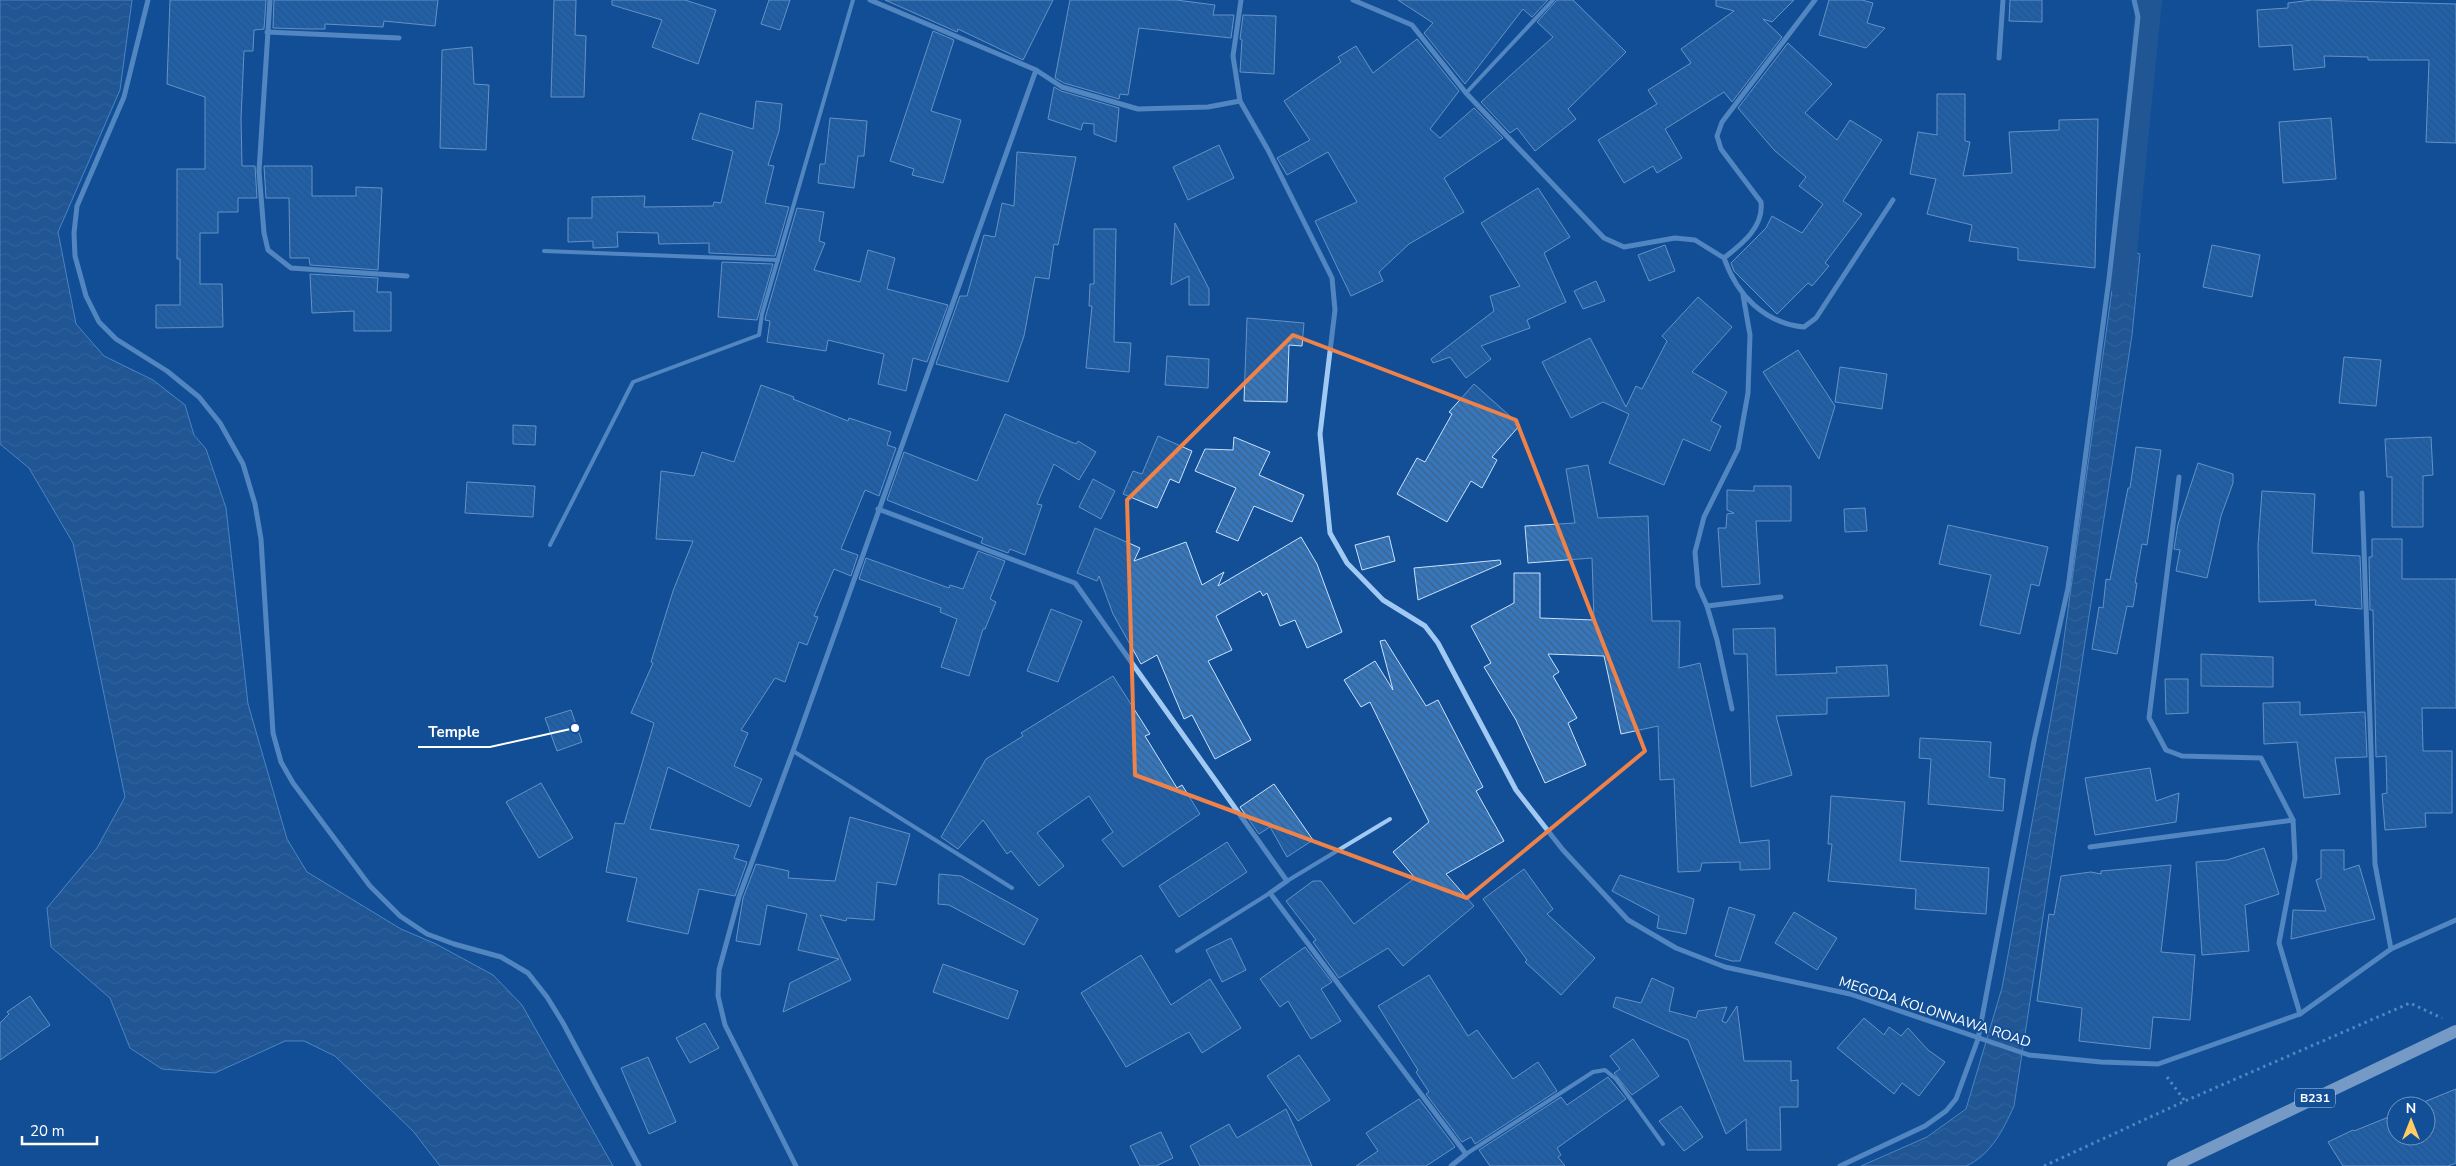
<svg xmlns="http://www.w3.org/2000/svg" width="2456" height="1166" font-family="'Nunito Sans',sans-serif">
<defs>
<pattern id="water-waves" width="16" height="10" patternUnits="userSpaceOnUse" patternTransform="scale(1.25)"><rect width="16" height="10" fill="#325f93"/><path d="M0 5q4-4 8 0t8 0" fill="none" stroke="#5177a3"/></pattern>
<pattern id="building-back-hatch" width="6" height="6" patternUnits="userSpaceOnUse" patternTransform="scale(1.25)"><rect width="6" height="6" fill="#3576bc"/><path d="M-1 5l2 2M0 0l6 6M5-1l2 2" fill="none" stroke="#406184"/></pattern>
</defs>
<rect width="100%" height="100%" fill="#124f96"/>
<!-- water -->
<g fill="url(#water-waves)" stroke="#93c4f6">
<polygon points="0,0 132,0 120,90 58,232 76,324 104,356 153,380 185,405 194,435 206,449 226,508 248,704 287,839 307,872 401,929 436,944 493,975 522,1005 613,1166 440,1166 413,1131 335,1056 304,1041 285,1041 215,1073 162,1069 130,1048 110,998 51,947 47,908 97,848 125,797 73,543 29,468 0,444"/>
<path d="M2118,246L2140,254L2132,335L2014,1106C2003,1130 1991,1155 1966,1166H1861L1927,1137L1966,1109L2002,988L2060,668Z"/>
</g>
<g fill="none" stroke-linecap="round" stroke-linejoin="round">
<!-- canal -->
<polyline stroke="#325f93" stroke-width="26" points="2121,282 2149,0"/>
</g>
<!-- building -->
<g fill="url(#building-back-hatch)" stroke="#c9e2fd">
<polygon points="170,0 266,0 264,29 254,30 253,51 244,51 241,118 242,166 255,166 257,198 238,198 238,212 218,212 218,233 200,233 200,284 222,284 223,327 156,328 156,305 180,305 180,259 177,259 177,169 205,169 205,97 167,84"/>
<polygon points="274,0 438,0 435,26 384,21 383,27 325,24 325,29 306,29 273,28"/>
<polygon points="554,0 576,0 575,35 586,36 584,97 551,97"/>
<polygon points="612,0 685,0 716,10 698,64 652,47 662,20 612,5"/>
<polygon points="769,0 790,0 780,30 761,24"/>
<polygon points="885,0 1053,0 1023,60 958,29 957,32"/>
<polygon points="1070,0 1176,0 1215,5 1213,15 1234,15 1231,38 1139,28 1128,95 1120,94 1119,99 1064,83 1055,78"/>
<polygon points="1398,0 1548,0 1532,17 1523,9 1465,84 1424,33 1433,23"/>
<polygon points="1557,0 1573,0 1626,52 1568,109 1576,119 1535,151 1517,128 1510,133 1481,102 1553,37 1537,22"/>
<polygon points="1716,0 1794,0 1772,22 1763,19 1782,37 1732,102 1724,92 1665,129 1682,158 1657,173 1653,166 1624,183 1598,140 1657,104 1648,90 1691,63 1681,49 1734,11 1716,6"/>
<polygon points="1829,0 1862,0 1873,3 1867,23 1885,28 1866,48 1819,35"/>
<polygon points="2010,0 2042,0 2042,22 2009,21"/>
<polygon points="2312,0 2456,4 2456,143 2426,142 2429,60 2368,60 2368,57 2324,56 2325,67 2294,70 2292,45 2259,47 2257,10 2288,8 2288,3"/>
<polygon points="1243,15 1276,16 1274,74 1240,72 1242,40 1240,39"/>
<polygon points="933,31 954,40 931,111 961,120 943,183 912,175 914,169 890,161"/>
<polygon points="1417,39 1459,91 1430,129 1440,138 1474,108 1503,138 1444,178 1464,212 1409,244 1379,272 1383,281 1351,296 1315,221 1357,202 1328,152 1287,175 1277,158 1310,140 1284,101 1341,62 1338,57 1356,46 1373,73"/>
<polygon points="1788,43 1832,84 1805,113 1837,140 1850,120 1882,140 1843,201 1862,214 1825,263 1829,266 1812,286 1808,283 1777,314 1734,271 1731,263 1766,228 1772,216 1802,233 1823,204 1799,186 1806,177 1774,150 1738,108"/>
<polygon points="472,47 474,84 489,85 486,150 440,148 442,50"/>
<polygon points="1054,87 1061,91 1119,108 1116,142 1094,134 1094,124 1083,123 1081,130 1048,119"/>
<polygon points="1937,94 1965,94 1965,141 1970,142 1963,176 2012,173 2009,132 2059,130 2059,120 2098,119 2095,268 2018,260 2018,248 1969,241 1972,225 1927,214 1936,179 1910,174 1918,132 1937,135"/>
<polygon points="756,101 782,104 779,131 768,165 774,166 765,203 789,207 775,256 709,253 709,243 659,244 658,233 617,232 618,247 593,248 593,241 568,242 568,218 592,218 592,197 645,196 644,207 713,206 714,202 721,203 733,151 692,139 700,113 753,129"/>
<polygon points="830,118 867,121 864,156 858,156 854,188 818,183 820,164 825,164"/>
<polygon points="2331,118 2336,179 2283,183 2279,122"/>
<polygon points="1219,145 1234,178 1188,200 1173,167"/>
<polygon points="1017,152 1076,157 1058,245 1054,244 1049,279 1035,277 1024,336 1008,382 936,364 960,296 967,296 984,235 995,237 1002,203 1014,206"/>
<polygon points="264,166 312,166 312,196 356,196 356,187 382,188 378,270 310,265 309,258 290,258 289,198 266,198"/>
<polygon points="1538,188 1570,237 1544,253 1566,302 1527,320 1530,328 1481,346 1491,359 1466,378 1450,357 1433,363 1431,359 1494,311 1490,296 1520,286 1481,223"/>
<polygon points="797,208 824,212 819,241 825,243 814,270 860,282 868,250 895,258 887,289 948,305 927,362 913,358 906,391 878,384 884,354 828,340 826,351 767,342 770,321 765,320 766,315"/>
<polygon points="1175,223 1209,289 1209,305 1189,305 1189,276 1171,285"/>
<polygon points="1094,229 1116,229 1114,342 1131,343 1129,372 1086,368 1092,306 1089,306 1090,284 1094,284"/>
<polygon points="1665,245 1675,271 1649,281 1638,255"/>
<polygon points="2212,245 2260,255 2252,297 2203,287"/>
<polygon points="722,262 773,264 757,320 718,317"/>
<polygon points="310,274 378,278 377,292 391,292 391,331 354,331 354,311 312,313"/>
<polygon points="1596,281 1605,301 1583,309 1574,291"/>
<polygon points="1698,297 1732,327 1692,372 1727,392 1711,421 1721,426 1710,451 1683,439 1664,485 1609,463 1629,414 1603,402 1571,418 1542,362 1590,338 1626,407 1636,386 1642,389 1667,341 1662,336"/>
<polygon points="1247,318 1304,323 1302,346 1289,345 1287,402 1244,401"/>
<polygon points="1798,350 1835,406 1819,459 1763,372"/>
<polygon points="1167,356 1209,359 1208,388 1165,385"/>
<polygon points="2344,357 2381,360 2376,406 2339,403"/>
<polygon points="1840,367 1887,374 1882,409 1835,402"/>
<polygon points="1474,384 1520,425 1492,457 1497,460 1482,488 1471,481 1447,522 1397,494 1417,458 1425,462 1452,414 1449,412"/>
<polygon points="761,385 794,397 793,399 848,421 849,418 891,432 887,445 896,448 879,496 865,490 841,549 858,555 851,576 834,569 814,616 818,617 807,645 799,642 785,682 775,678 741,730 748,733 734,766 762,779 750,807 668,767 650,829 739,845 734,858 747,862 735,896 699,889 688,934 627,921 637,878 606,872 615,823 624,824 654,723 631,713 653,663 651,662 673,591 693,541 656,539 661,471 694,476 702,452 734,462"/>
<polygon points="1005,414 1076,444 1078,441 1096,452 1079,480 1054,464 1037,504 1042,505 1025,555 1010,549 1008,553 981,543 983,538 887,500 904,452 977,481"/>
<polygon points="513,425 536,426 535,445 513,444"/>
<polygon points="1158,436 1192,451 1179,483 1170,479 1157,508 1123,494 1133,471 1142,474"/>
<polygon points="1234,437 1270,452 1259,475 1304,495 1292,522 1254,506 1238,541 1216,532 1236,488 1195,471 1205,449 1233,450"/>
<polygon points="2431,437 2433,475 2423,476 2423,527 2392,527 2392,477 2387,477 2385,439"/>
<polygon points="2136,447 2161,450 2147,545 2142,544 2135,583 2137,583 2133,607 2127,606 2117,654 2092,649 2099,607 2103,608 2106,579 2110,580 2128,488 2130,488"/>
<polygon points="2198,463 2233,474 2233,483 2221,516 2207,578 2176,571 2180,550 2174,549 2178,524"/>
<polygon points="1588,465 1598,518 1648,516 1652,621 1680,621 1679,668 1700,663 1740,843 1769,840 1770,869 1740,870 1740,862 1702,863 1700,871 1678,872 1674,779 1660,780 1658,726 1621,734 1604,656 1548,654 1559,672 1553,676 1577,718 1568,723 1586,765 1545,783 1516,720 1484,667 1491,663 1471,626 1514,603 1514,573 1540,573 1540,618 1594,620 1592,558 1528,563 1525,526 1575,523 1566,469"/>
<polygon points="1093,479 1115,491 1101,519 1079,507"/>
<polygon points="467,482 535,486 533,517 465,513"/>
<polygon points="1754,486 1791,486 1791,521 1756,521 1760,584 1722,587 1718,528 1726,528 1727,514 1734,513 1727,510 1727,490 1754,491"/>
<polygon points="2262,491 2315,494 2312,553 2360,556 2362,609 2315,605 2316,600 2259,602 2258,545"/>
<polygon points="1865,508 1867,531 1845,532 1844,509"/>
<polygon points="1948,525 2048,547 2039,586 2031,584 2020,634 1980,625 1991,575 1939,564"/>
<polygon points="1095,528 1140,548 1134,561 1186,542 1202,585 1224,572 1218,586 1301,537 1317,564 1342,632 1307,648 1295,620 1280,626 1267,593 1263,596 1260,591 1216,616 1232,650 1208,661 1251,740 1215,759 1192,715 1184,719 1157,655 1141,664 1113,614 1099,576 1097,581 1077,573"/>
<polygon points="1389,536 1395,561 1362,570 1355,545"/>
<polygon points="2372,539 2402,539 2402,579 2456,579 2456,708 2422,708 2423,751 2452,751 2452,813 2425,813 2426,827 2385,830 2382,794 2387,793 2386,756 2376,757 2373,610 2370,610 2369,557 2372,557"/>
<polygon points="978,551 1005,561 990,599 996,602 985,629 983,629 969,676 941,667 957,619 940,612 941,608 859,579 866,558 949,588 950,585 963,589"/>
<polygon points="1500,560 1501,564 1418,600 1414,568"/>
<polygon points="1051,609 1082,621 1058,682 1027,671"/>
<polygon points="1775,628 1776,675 1837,673 1836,667 1887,665 1889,696 1827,698 1827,714 1776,716 1792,775 1751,787 1747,654 1734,654 1733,629"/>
<polygon points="1385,640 1426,706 1438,700 1483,787 1476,791 1504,841 1446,874 1474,906 1403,966 1388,948 1339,978 1313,942 1316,940 1286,901 1313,881 1321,881 1354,924 1415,878 1393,852 1429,822 1370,702 1361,707 1344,680 1375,661 1393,690 1380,641"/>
<polygon points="2201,654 2273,657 2273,687 2201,686"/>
<polygon points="1113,676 1150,734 1145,736 1177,788 1182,785 1200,814 1123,867 1102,840 1113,832 1089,796 1037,833 1064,866 1039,886 1011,851 1007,854 983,820 958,849 941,837 986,759 1023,736 1021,733"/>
<polygon points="2165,679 2188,679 2188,713 2166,714"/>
<polygon points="2300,702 2300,715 2365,712 2367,757 2335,758 2340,794 2304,798 2297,742 2264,744 2263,703"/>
<polygon points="571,710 582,742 557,751 545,718"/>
<polygon points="1920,738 1991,742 1989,777 2005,779 2003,811 1928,804 1931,759 1919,758"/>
<polygon points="2150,768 2156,801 2179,793 2176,822 2095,835 2085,778"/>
<polygon points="541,783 573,838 539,858 506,802"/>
<polygon points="1274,784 1313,840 1287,857 1270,827 1259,834 1240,807"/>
<polygon points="1831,796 1905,802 1900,861 1989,868 1986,914 1915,909 1916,889 1828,881 1832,844 1828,844"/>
<polygon points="850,817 910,834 896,885 877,882 874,920 847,918 846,921 820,915 851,980 783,1012 790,983 839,959 798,950 807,914 767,905 760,945 736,941 743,898 756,864 789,871 788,878 835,881"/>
<polygon points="1227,842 1247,872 1179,917 1159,886"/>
<polygon points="2264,848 2279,894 2245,905 2249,951 2202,955 2196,862 2227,860"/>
<polygon points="2321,850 2344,850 2344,870 2359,865 2375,919 2291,939 2293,910 2326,911 2316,880 2321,878"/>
<polygon points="2171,865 2161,952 2195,955 2190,1020 2153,1017 2150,1049 2079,1041 2082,1008 2037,1001 2049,914 2054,915 2061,876 2091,872 2101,874 2101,871"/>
<polygon points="1524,869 1553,909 1547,914 1595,958 1561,995 1525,962 1527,960 1483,899"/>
<polygon points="939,874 961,876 1038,919 1024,945 949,905 938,904"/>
<polygon points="1620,875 1694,899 1686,934 1657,928 1659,916 1612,891"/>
<polygon points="1729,907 1755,915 1740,961 1732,961 1715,956"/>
<polygon points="1794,912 1837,938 1817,970 1775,943"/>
<polygon points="1231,938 1246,970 1222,982 1206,950"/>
<polygon points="1305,947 1332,982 1321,989 1341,1021 1311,1039 1288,1001 1280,1007 1260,979"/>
<polygon points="1141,955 1171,1005 1210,979 1241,1028 1202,1053 1189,1032 1126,1067 1081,993"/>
<polygon points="943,964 1018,991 1008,1019 933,992"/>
<polygon points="1429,975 1468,1036 1477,1030 1513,1079 1538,1062 1557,1091 1475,1144 1471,1137 1462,1142 1426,1094 1429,1092 1416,1072 1418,1070 1378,1006"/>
<polygon points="1652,978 1674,988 1669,1011 1696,1018 1698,1011 1727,1007 1722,1021 1726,1023 1737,1006 1744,1061 1791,1061 1791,1081 1798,1080 1798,1107 1780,1107 1781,1150 1747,1150 1746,1119 1726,1134 1688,1040 1613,1007 1616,997 1641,1003"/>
<polygon points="30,996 50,1025 0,1060 0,1023 9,1014 7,1012"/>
<polygon points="1864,1018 1884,1035 1889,1027 1901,1036 1908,1028 1928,1050 1945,1062 1919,1096 1902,1083 1894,1094 1837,1048"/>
<polygon points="705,1023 719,1048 690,1063 676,1038"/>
<polygon points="1633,1039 1659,1076 1632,1095 1614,1073 1620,1069 1610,1056"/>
<polygon points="1299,1055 1330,1100 1298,1121 1267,1076"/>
<polygon points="648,1057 676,1122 649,1134 621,1068"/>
<polygon points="1608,1077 1626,1099 1557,1148 1561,1155 1558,1157 1565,1166 1490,1166 1479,1150 1561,1097 1567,1105"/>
<polygon points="2456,1089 2456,1163 2448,1166 2343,1166 2328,1142 2353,1130 2354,1131 2396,1114 2396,1136 2426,1136 2426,1106 2414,1106"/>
<polygon points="1419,1099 1455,1147 1426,1166 1356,1166 1378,1151 1366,1133"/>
<polygon points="1681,1106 1703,1137 1684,1151 1659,1121"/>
<polygon points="1286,1109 1312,1166 1200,1166 1190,1146 1229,1124 1237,1138"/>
<polygon points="1161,1132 1173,1158 1156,1166 1140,1166 1130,1146"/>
</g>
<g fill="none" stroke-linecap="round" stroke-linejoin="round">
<!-- path -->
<g stroke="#a1c9f3" stroke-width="3" stroke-dasharray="2.5 4" stroke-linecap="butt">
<polyline points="2167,1077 2185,1101"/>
<polyline points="2044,1166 2185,1101 2410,1003 2442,1018"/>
</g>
<!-- lane -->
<g stroke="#a1c9f3" stroke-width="4">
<polyline points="1466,93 1553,0"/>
<polyline points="544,251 778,260"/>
<polyline points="550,545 633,382 759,335 762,314 853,0"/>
<polyline points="793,751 1012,888"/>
<polyline points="1287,881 1390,819"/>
<polyline points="1177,951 1270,893"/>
<polyline points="1466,1154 1593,1072 1605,1070 1616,1079 1663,1144"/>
</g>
<!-- street -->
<g stroke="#a1c9f3" stroke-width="5">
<polyline points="148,0 124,97 77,206 74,233 75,256 86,296 99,322 116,339 167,371 199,397 220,423 243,464 255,504 261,539 273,733 281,762 293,783 370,886 400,916 427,934 454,944 501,957 528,973 547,997 563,1023 639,1166"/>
<polyline points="270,0 259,171 264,233 268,250 291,268 407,276"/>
<polyline points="870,0 1036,70 1062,87 1138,109 1208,107 1240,101"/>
<polyline points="1241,0 1233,56 1240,101 1268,150 1332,278 1335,310 1320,434 1330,533 1347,563 1383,600 1425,626 1438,643 1516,790 1563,850 1628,920 1676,948 1725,967 1850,994 2029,1055 2101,1062 2158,1064 2300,1014 2391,949 2456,920"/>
<path d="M1353,0L1412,25L1466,93L1604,238L1624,247L1675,238L1695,240L1724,258C1742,244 1764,227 1761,202L1721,149L1717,136L1722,122L1815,0"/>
<polyline points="267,32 399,38"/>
<polyline points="1999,58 2003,0"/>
<path d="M1724,258C1737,295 1764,323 1804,327L1816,318L1893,200"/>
<polyline points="2179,477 2149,718 2166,750 2182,756 2261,758 2293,820 2295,858 2279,943 2300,1014"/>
<polyline points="2362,493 2375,864 2391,949"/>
<polyline points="878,509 1075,583 1287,881 1270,893 1466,1154 1451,1166"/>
<polyline points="1707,606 1781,597"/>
<polyline points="1732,709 1717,640 1707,606 1698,586 1695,552 1704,517 1738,449 1748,393 1750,335 1743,295"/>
<polyline points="2090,847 2293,820"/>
<polyline points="796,1166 725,1025 718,996 719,970 739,897 793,751 1036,70"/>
<polyline points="1840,1166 1925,1126 1946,1111 1956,1099 1978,1039 2034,741 2068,588 2109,279 2128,111 2138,17 2134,0"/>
</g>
<!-- primary -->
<polyline stroke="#edf5ff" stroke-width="12" points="2173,1166 2456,1031"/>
</g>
<!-- marked area -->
<path d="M0 0H2456V1166H0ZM1293,335L1516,420L1645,751L1467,898L1135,775L1127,500Z" fill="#124f96" fill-opacity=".55" fill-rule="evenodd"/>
<path fill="none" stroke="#ee8249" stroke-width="4" stroke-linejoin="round" d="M1293,335L1516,420L1645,751L1467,898L1135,775L1127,500Z"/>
<g text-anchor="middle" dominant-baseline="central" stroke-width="4" stroke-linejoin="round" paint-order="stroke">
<!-- shield labels -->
<rect fill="#124f96" stroke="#b8cae0" stroke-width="1" x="2295" y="1088.5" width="40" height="19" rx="4"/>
<g font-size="12" font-weight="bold" fill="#fff">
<text x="2315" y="1098">B231</text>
</g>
<!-- street labels -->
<g font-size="14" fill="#fff" stroke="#124f96">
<text transform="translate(1935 1012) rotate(18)">MEGODA KOLONNAWA ROAD</text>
</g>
</g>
<!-- callouts -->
<path fill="none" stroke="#fff" stroke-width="2" d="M575 728L490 747H418"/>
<circle fill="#fff" stroke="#124f96" stroke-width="2" cx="575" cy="728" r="5"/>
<g font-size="15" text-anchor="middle" font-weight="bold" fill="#fff" stroke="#124f96" stroke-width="4" stroke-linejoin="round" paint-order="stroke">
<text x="454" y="737">Temple</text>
</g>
<!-- north arrow -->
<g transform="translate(2411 1121)"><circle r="24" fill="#124f96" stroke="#7195c0"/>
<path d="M0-4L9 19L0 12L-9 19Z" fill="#ffcd63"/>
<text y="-8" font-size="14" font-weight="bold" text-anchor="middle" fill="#ffffff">N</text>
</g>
<!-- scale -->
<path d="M22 1136v8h75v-8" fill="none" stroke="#ffffff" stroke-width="2.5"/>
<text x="30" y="1136" font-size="15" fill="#ffffff" stroke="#124f96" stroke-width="4" paint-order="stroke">20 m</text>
</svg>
